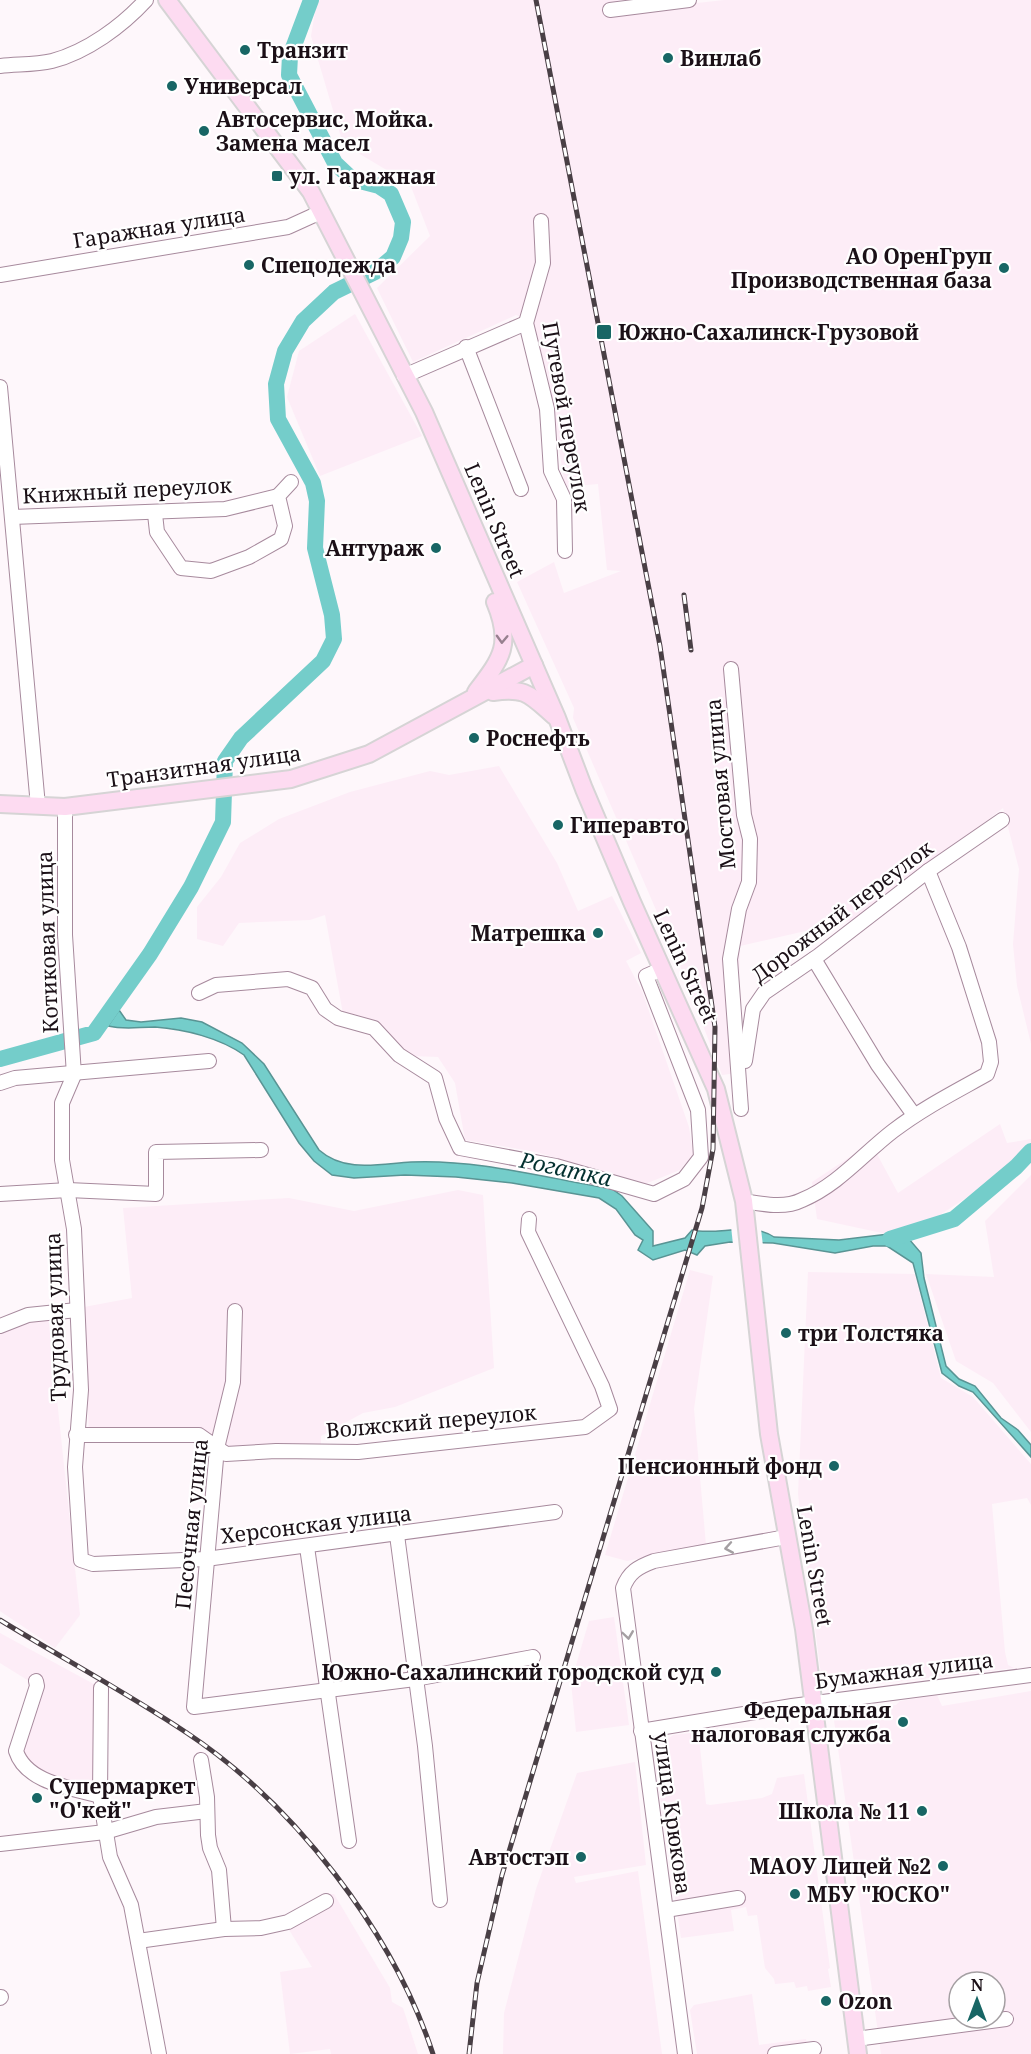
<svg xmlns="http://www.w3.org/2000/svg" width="1031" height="2054" font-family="'Noto Serif',serif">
<rect width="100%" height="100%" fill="#fef7fb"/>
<!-- built -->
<g fill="#fdedf7" fill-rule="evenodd">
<polygon points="317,0 660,0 661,7 724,0 1031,0 1031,1044 1017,986 1013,944 1019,869 1003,808 862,918 740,946 737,1073 722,1075 679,963 573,718 574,708 517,582 554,562 564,593 621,571 607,570 598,484 565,487 548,377 533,322 516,315 413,362 377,288 430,236 410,184 343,144 311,36"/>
<polygon points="355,314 422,436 320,476 287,397 299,351"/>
<polygon points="499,766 557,863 578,911 612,896 641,953 626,961 642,991 689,1127 693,1154 680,1170 645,1184 536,1152 465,1140 455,1083 438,1057 412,1056 375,1022 343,1014 325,915 310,920 239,923 223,946 197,939 197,907 221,877 240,843 279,819 350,792 430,771 449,775"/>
<polygon points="1000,1124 1007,1143 1031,1139 1031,1143 1014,1167 932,1220 891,1235 817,1219 812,1182 871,1143 898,1193"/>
<polygon points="1031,1175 1031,1432 993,1383 956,1361 926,1274 994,1277 985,1221"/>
<polygon points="458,1190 483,1195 494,1368 395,1407 363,1413 321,1436 321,1458 224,1458 198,1438 89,1438 84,1307 132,1298 123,1208 289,1198 354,1211"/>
<polygon points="690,1270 713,1276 694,1409 706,1545 627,1561 605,1555"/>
<polygon points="808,1272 915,1274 941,1378 973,1397 1031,1464 1031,1505 1027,1498 992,1504 1005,1652 1008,1665 1014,1668 844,1688 821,1675 798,1494"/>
<polygon points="48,1315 80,1615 55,1648 0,1611 0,1333"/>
<polygon points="614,1617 629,1725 576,1732 571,1682 589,1621"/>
<polygon points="0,1633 101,1688 100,1796 49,1782 18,1759 37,1686 0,1663"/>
<path d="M1031,1691V2054H881L833,1713L896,1705L900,1701L937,1695L942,1706ZM959,1982H995V2018H959Z"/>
<polygon points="690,1733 693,1737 699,1737 706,1804 710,1805 762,1798 772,1794 777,1778 804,1774 830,1968 828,1969 831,1987 808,1991 807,1986 796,1988 794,1982 775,1984 774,1979 765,1968 757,1915 748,1916 746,1907 731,1910 734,1931 681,1938 656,1769 657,1757 664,1742 673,1735"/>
<polygon points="635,1762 646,1865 574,1877 576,1883 638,1871 662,2054 503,2054 504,2013 536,1889 577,1773"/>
<polygon points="325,1894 334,1894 390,1988 392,2002 403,2008 418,2054 331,2054 330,2049 290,2054 280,1972 312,1967 283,1920"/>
<polygon points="752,1994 759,2045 806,2039 808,2054 697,2054 690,2010 694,2005"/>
</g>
<!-- water -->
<path fill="#74cdca" stroke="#599494" stroke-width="1.5" d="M119,1010L126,1020L141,1022L181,1018L202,1022L242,1043L264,1064L319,1150C345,1173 379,1164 411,1162C478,1159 546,1178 612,1189L622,1196L653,1231V1246L685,1238L692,1230C717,1236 751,1221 774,1237L839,1240L897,1233L909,1239L921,1253L924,1278L946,1366L959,1379L975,1386L1001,1418L1018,1430L1031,1445V1457L973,1392L959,1386L942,1373L913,1263L887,1246H873L835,1253L773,1243L730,1242L705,1246L697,1255L685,1250L653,1260L638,1250L643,1240L635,1235L616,1209L599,1198L512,1183L456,1177L405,1175L354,1178L332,1175L314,1161L299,1143L244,1055C220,1038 184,1029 155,1027C138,1027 125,1030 108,1026Z"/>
<!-- pier -->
<polygon fill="#fef7fb" points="731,1226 761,1229 763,1246 733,1245"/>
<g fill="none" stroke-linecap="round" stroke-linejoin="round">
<!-- river -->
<g stroke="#74cdca" stroke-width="16">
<polyline points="0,1059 94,1033 150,954 191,887 223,822 225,761 241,738 323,661 334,639 332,615 315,548 317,501 313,483 278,419 276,384 285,351 303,321 334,292 375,272 393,257 401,238 403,222 391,194 379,186 352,179 335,163 289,75 290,56 311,0"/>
<polyline points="890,1239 954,1219 1016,1167 1031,1151"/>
</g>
<defs>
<g id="minor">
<polyline points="610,10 689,0"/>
<path d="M0,66C17,64 35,65 52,61C87,52 122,26 146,0"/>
<polyline points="541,221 543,263 526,323 547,409 551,471 564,499 565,551"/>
<polyline points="0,275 288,227 321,212"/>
<polyline points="466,347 521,489"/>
<polyline points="404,376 526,323"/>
<polyline points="0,387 38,806"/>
<polyline points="155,514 157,532 181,568 211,571 249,557 281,539 285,526 278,496 291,482"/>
<polyline points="12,517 225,509 278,496"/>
<polyline points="731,669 744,815 750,839 749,882 739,909 730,959 741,1109"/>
<polyline points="65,807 65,935 74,1075 62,1103 62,1160 74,1229 81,1390 75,1467 81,1560 93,1564 206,1559 555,1512"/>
<polyline points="814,959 878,1065 914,1115"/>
<polyline points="199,993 216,985 288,979 312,988 325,1009 338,1018 374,1028 399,1055 435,1078 446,1118 460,1148 556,1166 654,1194 684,1179 701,1157 698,1110 646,976 662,969"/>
<polyline points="745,1061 753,1009 764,993 818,956 928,871 1002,820"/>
<polyline points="0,1083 15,1078 209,1061"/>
<polyline points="0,1194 68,1190 156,1194 156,1152 261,1150"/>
<path d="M744,1201C763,1204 784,1209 802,1200C838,1185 863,1154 893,1131C923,1108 955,1092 987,1074L991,1062L989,1042L959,947L928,871"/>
<polyline points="235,1311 233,1382 217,1448 194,1707 415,1679 533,1657"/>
<polyline points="0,1326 28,1315 77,1310"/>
<polyline points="76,1435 199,1435 226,1454 276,1451 358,1452 585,1427 610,1409 602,1386 528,1232 529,1219"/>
<polyline points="397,1535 425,1746 440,1900"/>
<polyline points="307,1547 349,1841"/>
<path d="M36,1681L37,1686L16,1751C26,1783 72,1788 100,1796"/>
<polyline points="101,1688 100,1796 110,1857 131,1905 159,2054"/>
<polyline points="641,1731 792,1706 1031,1675"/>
<polyline points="201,1760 207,1797 208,1835 210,1848 219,1870 224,1929"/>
<polyline points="0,1844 105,1832 156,1817 207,1811"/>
<polyline points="666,1910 738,1898"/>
<polyline points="138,1941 224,1929 261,1928 288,1922 326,1901"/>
<polyline points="0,1998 1,1997"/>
<polyline points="856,2039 1006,2019"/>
<path d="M685,2054L623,1588C629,1572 638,1567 654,1561L786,1537"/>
<polyline points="775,2054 814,2049"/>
</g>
<g id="major">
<polyline points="167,0 311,192 424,412 557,718 584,789 632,902 716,1089 744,1201 769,1434 804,1629 858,2054"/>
<path d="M476,692C501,659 513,645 495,602"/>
<path d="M493,692C526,687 530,695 554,716"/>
<polyline points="0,804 65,807 291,779 369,754 534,665"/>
</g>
</defs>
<!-- minor casing -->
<use href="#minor" stroke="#a78a9d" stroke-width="16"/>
<!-- major casing -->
<use href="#major" stroke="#d6d4d5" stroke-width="20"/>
<!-- minor -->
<use href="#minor" stroke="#fff" stroke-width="14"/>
<!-- major -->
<use href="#major" stroke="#fddbf1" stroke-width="16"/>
<defs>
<g id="rail">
<polyline points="684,595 691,650"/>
<path d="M0,1620C62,1658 127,1693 187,1733C294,1804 393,1932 433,2054"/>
<polyline points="469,2054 477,1983 502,1875 702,1208 713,1149 715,1027 660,646 536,0"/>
</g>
</defs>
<!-- rail casing -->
<use href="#rail" stroke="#493f45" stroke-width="5"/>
<!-- rail -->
<use href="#rail" stroke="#fff" stroke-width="3" stroke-dasharray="9" stroke-linecap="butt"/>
</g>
<!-- one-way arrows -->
<defs><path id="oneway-chevron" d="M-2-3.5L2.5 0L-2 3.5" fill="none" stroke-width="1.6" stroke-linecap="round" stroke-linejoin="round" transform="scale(1.5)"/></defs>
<use stroke="#97808f" href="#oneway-chevron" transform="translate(502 639) rotate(92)"/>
<g stroke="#a49fa2">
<use href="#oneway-chevron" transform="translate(729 1548) rotate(170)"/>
<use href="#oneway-chevron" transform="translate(628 1635) rotate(82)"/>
</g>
<!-- markers -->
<g fill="#186665" stroke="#fff" stroke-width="2">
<circle cx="245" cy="50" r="6"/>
<circle cx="668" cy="58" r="6"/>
<circle cx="172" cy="86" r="6"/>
<circle cx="204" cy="131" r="6"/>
<rect x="271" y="170" width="12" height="12" rx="3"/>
<circle cx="249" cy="265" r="6"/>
<circle cx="1004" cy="268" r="6"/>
<rect x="596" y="324" width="16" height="16" rx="3"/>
<circle cx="436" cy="548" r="6"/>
<circle cx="474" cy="738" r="6"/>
<circle cx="558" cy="825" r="6"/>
<circle cx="598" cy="933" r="6"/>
<circle cx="786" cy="1333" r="6"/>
<circle cx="834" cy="1466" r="6"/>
<circle cx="716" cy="1672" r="6"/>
<circle cx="903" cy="1722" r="6"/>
<circle cx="37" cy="1798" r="6"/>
<circle cx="922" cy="1811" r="6"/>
<circle cx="581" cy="1857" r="6"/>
<circle cx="943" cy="1866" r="6"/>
<circle cx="795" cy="1894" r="6"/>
<circle cx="826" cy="2001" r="6"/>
</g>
<g text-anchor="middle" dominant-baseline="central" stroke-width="4.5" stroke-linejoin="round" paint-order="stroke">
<!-- poi labels -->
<g font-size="21" font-weight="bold" fill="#1b1017" stroke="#fff" text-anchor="start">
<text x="257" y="50">Транзит</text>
<text x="680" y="58">Винлаб</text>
<text x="184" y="86">Универсал</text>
<text x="216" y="119">Автосервис, Мойка.<tspan x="216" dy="24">Замена масел</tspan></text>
<text x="289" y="176">ул. Гаражная</text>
<text x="992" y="256" text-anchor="end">АО ОренГруп<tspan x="992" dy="24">Производственная база</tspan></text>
<text x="261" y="265">Спецодежда</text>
<text x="618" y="332">Южно-Сахалинск-Грузовой</text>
<text x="424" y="548" text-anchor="end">Антураж</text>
<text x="486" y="738">Роснефть</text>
<text x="570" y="825">Гиперавто</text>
<text x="586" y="933" text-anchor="end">Матрешка</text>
<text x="798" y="1333">три Толстяка</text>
<text x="822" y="1466" text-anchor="end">Пенсионный фонд</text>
<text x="704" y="1672" text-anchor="end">Южно-Сахалинский городской суд</text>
<text x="891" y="1710" text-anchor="end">Федеральная<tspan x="891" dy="24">налоговая служба</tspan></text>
<text x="49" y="1786">Супермаркет<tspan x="49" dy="24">"О'кей"</tspan></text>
<text x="910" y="1811" text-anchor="end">Школа № 11</text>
<text x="569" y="1857" text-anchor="end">Автостэп</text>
<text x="931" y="1866" text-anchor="end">МАОУ Лицей №2</text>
<text x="807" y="1894">МБУ "ЮСКО"</text>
<text x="838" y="2001">Ozon</text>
</g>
<!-- street labels -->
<g font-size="21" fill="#1b1017" stroke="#fff">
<text transform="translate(159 227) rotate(-9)">Гаражная улица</text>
<text transform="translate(567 417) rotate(80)">Путевой переулок</text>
<text transform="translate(127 490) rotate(-3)">Книжный переулок</text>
<text transform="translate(495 520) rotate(67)">Lenin Street</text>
<text transform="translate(204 766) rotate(-8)">Транзитная улица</text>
<text transform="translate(720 784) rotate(-95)">Мостовая улица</text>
<text transform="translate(842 911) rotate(-37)">Дорожный переулок</text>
<text transform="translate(47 942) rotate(-92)">Котиковая улица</text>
<text transform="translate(686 966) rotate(65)">Lenin Street</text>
<text transform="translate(55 1317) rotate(-92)">Трудовая улица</text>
<text transform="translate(431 1421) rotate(-5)">Волжский переулок</text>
<text transform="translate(191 1524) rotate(-84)">Песочная улица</text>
<text transform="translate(316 1524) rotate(-7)">Херсонская улица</text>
<text transform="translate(815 1566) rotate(80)">Lenin Street</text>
<text transform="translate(904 1670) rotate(-7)">Бумажная улица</text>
<text transform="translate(673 1813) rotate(82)">улица Крюкова</text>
</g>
<!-- water labels -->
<g font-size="22" font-style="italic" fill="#043130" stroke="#fff">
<text transform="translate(566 1168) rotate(12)">Рогатка</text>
</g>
</g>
<!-- north arrow -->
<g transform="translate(977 2000)"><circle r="28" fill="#ffffff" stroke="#a49fa2" stroke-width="1.5"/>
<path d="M0-4.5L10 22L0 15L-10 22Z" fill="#186665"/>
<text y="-9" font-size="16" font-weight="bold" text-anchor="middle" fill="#1b1017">N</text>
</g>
</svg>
